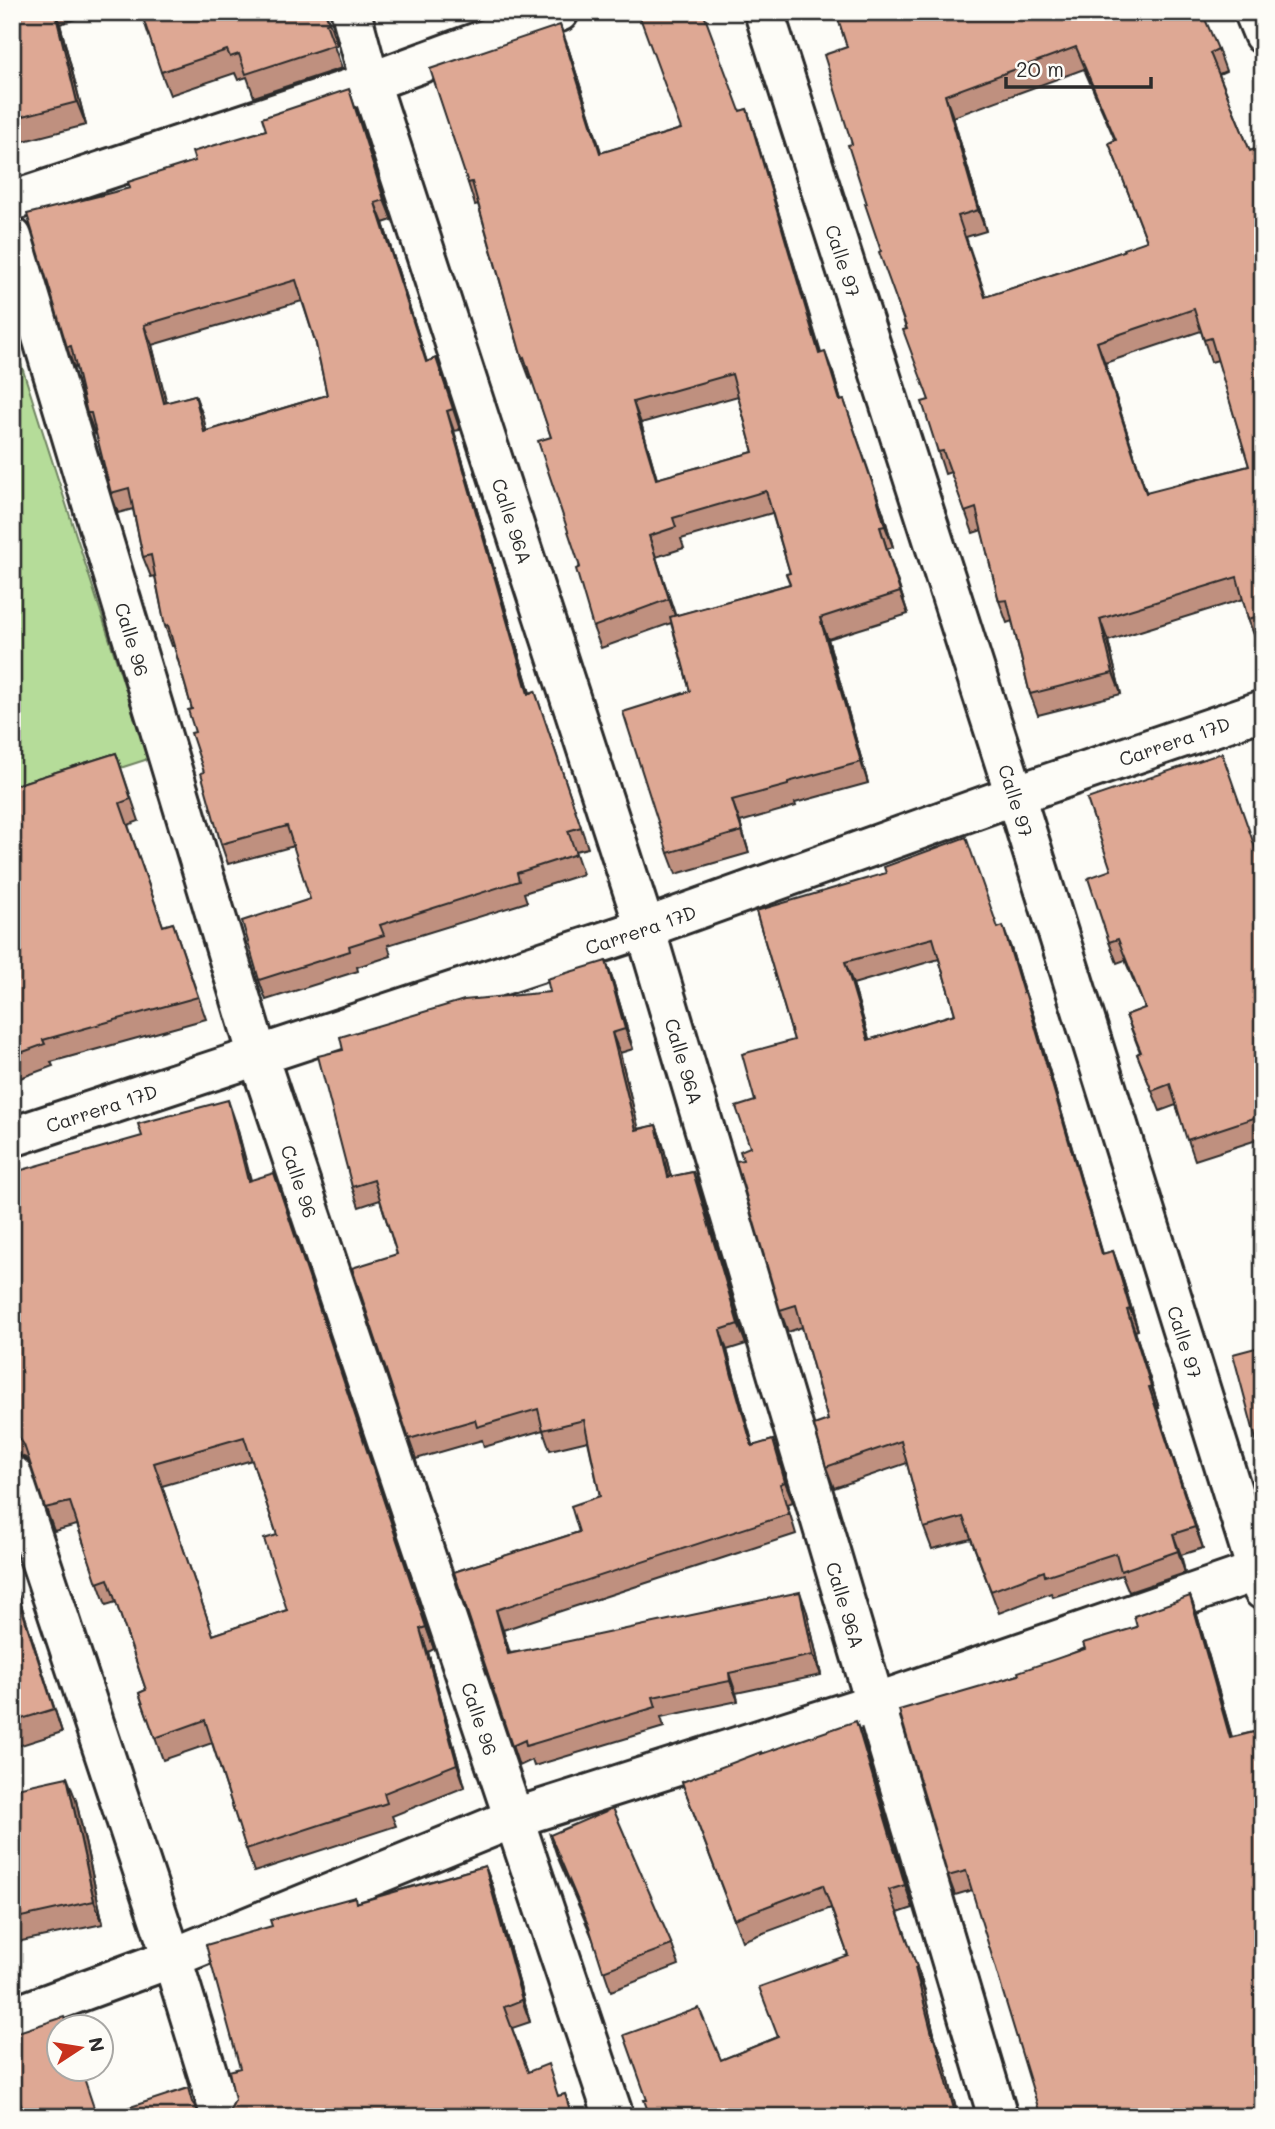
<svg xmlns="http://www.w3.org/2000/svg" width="1275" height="2129" font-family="Mali,sans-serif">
<rect width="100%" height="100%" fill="#fdfcf7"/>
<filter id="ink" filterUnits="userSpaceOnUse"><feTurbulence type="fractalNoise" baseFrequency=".0143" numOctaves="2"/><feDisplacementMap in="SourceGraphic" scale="14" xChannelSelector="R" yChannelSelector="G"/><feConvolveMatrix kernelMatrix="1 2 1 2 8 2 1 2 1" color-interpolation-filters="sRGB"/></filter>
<g filter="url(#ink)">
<!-- green -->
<polygon fill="#b5dc99" stroke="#708462" stroke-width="2" points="12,336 148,759 12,803"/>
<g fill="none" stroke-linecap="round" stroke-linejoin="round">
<defs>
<g id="minor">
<path id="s1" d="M351,12L370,82L645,928L998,2117"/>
<path id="s2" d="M764,12L1015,795L1263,1590"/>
<polyline points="1254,12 1263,34"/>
<polyline points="12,201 370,82 559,12"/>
<path id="s3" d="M12,237L258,1056L614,2117"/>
<path id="s4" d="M12,1137L645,928L1015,795L1263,710"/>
<polyline points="12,1475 172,1958 221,2117"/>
<polyline points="12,2017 172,1958 514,1818 875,1703 1263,1569"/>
</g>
</defs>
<!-- minor casing -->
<use href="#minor" stroke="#2b2b2b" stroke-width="44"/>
<!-- minor -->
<use href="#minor" stroke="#fdfcf7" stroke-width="38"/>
</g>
<!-- wall -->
<g fill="#bf907f" stroke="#2b2b2b" stroke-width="2" fill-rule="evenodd">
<polygon points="12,12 97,12 60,24 86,125 12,144"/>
<polygon points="326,12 337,45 334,46 342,68 254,97 247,77 238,80 235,73 170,95 161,72"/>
<path d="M836,12L1218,49L1226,71L1219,74L1250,151L1263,146V638L1256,640L1248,619L1243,599L1108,641L1121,694L1038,715L1030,694L1012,621L1007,623L999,601L982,530L973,533L951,472L945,474L938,452L929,400L881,251L852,144L847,47ZM1084,69L1115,140L1109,143L1147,241L1124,251L986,297L966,237L986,231L953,117ZM1201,331L1211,362L1218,360L1249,466L1146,492L1105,363Z"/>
<path d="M568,47L601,153L747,109L754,131L821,353L833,373L841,401L883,512L893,547L887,549L908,614L828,639L868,783L795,803L796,806L740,822L749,853L676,874L668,853L690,691L671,623L601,648L593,627L551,437L532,378L530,379L522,358L478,204L475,205L468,183ZM738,396L753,452L657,479L641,423ZM772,513L790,573V584L675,616L656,557L684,548L681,539Z"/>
<path d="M356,110L392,220L383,223L427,362L436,358L460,430L454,431L530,693L535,691L588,848L575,851L583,874L524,893L527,902L388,945L391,956L357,967L358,971L266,1000L259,980L310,899L294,846L228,864L221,844L204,772L195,732L192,709L174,646H172L165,626L155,576L151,577L143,557L133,509L118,513L111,493L96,433L95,434L87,413L76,367L74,368L67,347L130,188L195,161L266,130ZM302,301L316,344L327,395L206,431L203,416L195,395L166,403L152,345Z"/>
<polygon points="116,753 139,821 128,825 163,926 173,923 206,1019 51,1062 53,1066 12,1081 12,786"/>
<polygon points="1263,869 1263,1138 1195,1160 1176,1105 1160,1111 1137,1054 1140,1052 1126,1015 1145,1008 1125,960 1117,963 1109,942 1111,870"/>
<path d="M756,911L998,927L1011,948L1024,993L1033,1014L1103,1254L1113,1251L1121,1273L1138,1330L1135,1331L1159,1408H1157L1203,1548L1181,1555L1185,1573L1129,1592L1122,1575L1053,1597L1051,1593L999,1613L971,1539L932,1549L924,1528L907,1463L834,1488L826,1467L828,1420L802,1327L788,1332L780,1310L743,1160L750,1147L755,1101L794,1040ZM939,959L955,1014L869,1040L853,984Z"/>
<polygon points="606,961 613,981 633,1049 620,1053 638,1129 656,1125 663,1145 671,1177 693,1172 701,1192 746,1344 727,1350 753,1446 773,1440 793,1502 787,1504 796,1534 503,1630 510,1653 807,1612 821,1675 736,1693 738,1701 661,1717 664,1727 534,1766 532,1760 519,1766 454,1572 579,1532 600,1496 588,1441 550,1450 543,1430 484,1447 482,1440 416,1459 409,1439 397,1254 380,1200 359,1207 352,1187 343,1050 550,992"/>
<path d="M236,1123L251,1180L282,1196L434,1649L428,1652L465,1787L392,1816L396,1826L254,1872L212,1743L163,1760L139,1693L146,1690L116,1602L106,1605L77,1525L54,1531L31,1466L26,1458L17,1454H12V1167H14L16,1172ZM252,1460L277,1535L287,1610L213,1635L162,1486Z"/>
<polygon points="12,1576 62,1732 12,1748"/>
<polygon points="1190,1596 1197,1615 1232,1737 1254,1732 1260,1751 972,1890 955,1895 948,1876 1019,1675 1137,1627"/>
<polygon points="864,1744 913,1908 898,1913 925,1990 924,1991 935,2038 944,2061 958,2117 650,2117 647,2100 721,2060 778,2037 848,1955 831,1908 742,1941 682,1782 761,1754"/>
<polygon points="12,1789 76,1800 103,1924 12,1943"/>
<polygon points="550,1835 672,1945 679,1965 611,1991 593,1939 557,1856"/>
<polygon points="485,1866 493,1887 530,2022 512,2028 528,2072 559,2096 565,2094 573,2117 211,2117 220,2116 230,2110 235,2100 240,2068 357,1902"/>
</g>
<!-- shaded-wall -->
<g fill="#9b7668" stroke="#2b2b2b" stroke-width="2">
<polygon points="55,12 56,12 60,24 86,125 77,102"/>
<polygon points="560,25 568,47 608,174 600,153"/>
<polygon points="349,89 356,110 392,220 384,200"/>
<polygon points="945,95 953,117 986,231 978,210"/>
<polygon points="747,109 754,131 827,375 819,354"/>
<polygon points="375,203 383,223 433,382 426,362"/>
<polygon points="144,325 152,345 172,423 164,403"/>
<polygon points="1097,342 1105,363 1153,514 1146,493"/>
<polygon points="825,352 833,373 847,422 840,401"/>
<polygon points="195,395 203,416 211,452 204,432"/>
<polygon points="844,400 883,512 893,547 885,526"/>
<polygon points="633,402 641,423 663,501 656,479"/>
<polygon points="447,411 454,431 536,714 528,694"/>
<polygon points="880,527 887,549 908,614 900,592"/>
<polygon points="649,536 677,620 669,599"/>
<polygon points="820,618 828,639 868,783 861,762"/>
<polygon points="1100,619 1108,641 1121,694 1113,673"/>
<polygon points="732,800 740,822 749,853 742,831"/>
<polygon points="1003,926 1011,948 1031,1015 1023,993"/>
<polygon points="606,961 613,981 633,1049 625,1029"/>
<polygon points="845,962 853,984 876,1062 868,1040"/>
<polygon points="1025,992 1033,1014 1109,1276 1102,1254"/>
<polygon points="612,1033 620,1053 644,1150 636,1130"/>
<polygon points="228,1100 236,1123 256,1204 248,1181"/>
<polygon points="656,1125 663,1145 676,1197 668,1177"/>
<polygon points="693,1172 701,1192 746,1344 738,1324"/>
<polygon points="274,1173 282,1196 434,1649 426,1627"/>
<polygon points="1113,1251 1121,1273 1138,1330 1130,1309"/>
<polygon points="1127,1310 1135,1331 1159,1408 1151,1386"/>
<polygon points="720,1330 727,1350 759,1466 752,1446"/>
<polygon points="1149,1387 1157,1408 1203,1548 1195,1527"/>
<polygon points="773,1440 780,1460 793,1502 785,1482"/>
<polygon points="1173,1534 1181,1555 1185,1573 1178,1551"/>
<polygon points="12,1576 62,1732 12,1579"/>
<polygon points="800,1592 807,1612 821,1675 813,1655"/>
<polygon points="1190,1596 1197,1615 1237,1756 1230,1738"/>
<polygon points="496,1610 503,1630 515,1674 508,1654"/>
<polygon points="420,1629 428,1652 465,1787 457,1764"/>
<polygon points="729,1673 736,1693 738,1701 730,1681"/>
<polygon points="856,1721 864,1744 913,1908 905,1885"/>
<polygon points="1254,1732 1260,1751 1263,1761 1263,1773"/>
<polygon points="67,1777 76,1800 103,1924 94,1901"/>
<polygon points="485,1866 493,1887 530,2022 522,2000"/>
<polygon points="915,1968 924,1991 935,2038 944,2061 958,2117 956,2117 933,2038"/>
</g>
<!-- building -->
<g fill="#dea894" stroke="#2b2b2b" stroke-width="2" fill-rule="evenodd">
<polygon points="12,12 55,12 77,102 12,119"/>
<polygon points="141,12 325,12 329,22 326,23 334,45 246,74 239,54 230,57 227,50 161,72"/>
<path d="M638,12H703L740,111L747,109L819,354L825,352L840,401L844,400L875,491L885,526L880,527L900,592L820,618L861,762L788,782V785L732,800L742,831L668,853L623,712L690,691L670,617L790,584L786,574L790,573L766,491L673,518L676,527L649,536L669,599L593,627L576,569L580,567L538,441L551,437L524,357L522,358L472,182L468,183L430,69L560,25L600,153L681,129ZM732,374L753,452L656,479L633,402Z"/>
<path d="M836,12H1202L1218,49L1210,53L1250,151L1263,146V615L1248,619L1237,577L1100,619L1113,673L1030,694L1007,600L999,601L976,508L965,512L943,451L938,452L922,402L929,400L903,330L907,329L879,252L881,251L865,204H867L848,145L852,144L824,55L847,47ZM1076,47L1116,140L1109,143L1147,241L1123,249L1124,251L985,297L958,216L978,210L945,95ZM1194,309L1204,340L1211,338L1249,466L1146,493L1097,342Z"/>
<path d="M349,89L384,200L375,203L426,362L436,358L453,409L447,411L528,694L535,691L581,827L568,831L576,854L517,873L519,881L380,925L384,935L349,946L350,951L259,980L242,921L310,899L287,826L221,844L201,773L204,772L191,733L195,732L188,710L192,709L168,625L165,626L151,555L143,557L129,488L111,493L91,413H87L71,346L67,347L27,214L130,188L128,182L195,161L192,152L266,130L262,118ZM296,280L316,344L327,395L204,432L195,395L164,403L144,325Z"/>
<polygon points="116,753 131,799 120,803 163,926 173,923 198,997 43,1040 45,1044 12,1056 12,786"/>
<polygon points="1222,753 1263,870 1263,944 1259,945 1263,955 1259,957 1263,965 1263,1115 1187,1140 1170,1084 1152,1091 1137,1054 1141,1052 1126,1015 1145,1008 1118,939 1109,942 1088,878 1111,870 1087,799"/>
<path d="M966,837L998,928L1003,926L1023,993L1025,992L1102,1254L1113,1251L1130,1309L1127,1310L1151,1386L1149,1387L1195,1527L1173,1534L1178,1551L1121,1571L1116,1553L1045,1576L1044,1571L991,1591L963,1517L924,1528L901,1441L826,1467L814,1425L828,1420L796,1305L780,1310L736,1161L743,1160L740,1151L750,1147L736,1107L755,1101L742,1054L794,1040L756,911L886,873L884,867ZM933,938L955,1014L868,1040L845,962Z"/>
<polygon points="606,961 625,1029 612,1033 636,1130 656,1125 668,1177 693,1172 738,1324 720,1330 732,1376 752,1446 773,1440 785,1482 780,1484 789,1514 496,1610 508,1654 800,1592 813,1655 729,1673 730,1681 653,1697 656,1707 526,1746 525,1740 512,1746 454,1572 579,1532 571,1506 600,1496 584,1420 543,1430 538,1409 477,1427 475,1420 409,1439 352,1268 397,1254 374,1180 352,1187 318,1056 343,1050 340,1037 464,1000 550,992 547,979"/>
<path d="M228,1100L248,1181L274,1173L426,1627L420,1629L457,1764L384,1793L387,1803L246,1849L205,1720L155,1738L139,1693L146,1690L108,1579L97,1583L70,1502L45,1508L24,1445L18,1436L12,1433V1167H14L15,1172L142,1136L138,1124ZM244,1437L277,1535L264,1539L287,1610L213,1635L154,1463Z"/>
<polygon points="1263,1346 1263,1466 1233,1354"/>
<polygon points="12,1579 54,1709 12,1722"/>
<polygon points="1190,1596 1230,1738 1254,1732 1263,1773 1263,2117 1041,2117 966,1871 948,1876 899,1710 1019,1675 1018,1672 1085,1649 1083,1643 1137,1627 1134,1616"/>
<polygon points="856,1721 905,1885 889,1890 917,1967 915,1968 933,2038 935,2038 956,2117 650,2117 644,2100 647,2100 624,2035 699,2008 721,2060 778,2037 759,1987 848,1955 823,1885 734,1919 682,1782 761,1752 761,1754"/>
<polygon points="67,1777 94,1901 12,1919 12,1789"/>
<polygon points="613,1808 672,1945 603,1971 589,1927 550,1835"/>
<polygon points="485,1866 522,2000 504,2007 528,2072 548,2064 558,2096 565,2094 572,2117 211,2117 220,2116 230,2110 235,2100 229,2071 240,2068 206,1945 272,1926 270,1920 355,1897 356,1903"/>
<polygon points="64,2017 67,2027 60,2027 60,2069 81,2069 97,2117 25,2117 12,2077 12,2034"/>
<polygon points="188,2088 192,2102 199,2112 209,2117 100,2117"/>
</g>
</g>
<g text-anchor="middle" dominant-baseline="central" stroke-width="5" stroke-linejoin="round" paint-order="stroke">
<!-- street labels -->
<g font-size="19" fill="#2b2b2b" stroke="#fdfcf7">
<text stroke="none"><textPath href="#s2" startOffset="261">Calle 97</textPath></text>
<text stroke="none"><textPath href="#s1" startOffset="534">Calle 96A</textPath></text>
<text stroke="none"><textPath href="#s3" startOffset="420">Calle 96</textPath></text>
<text stroke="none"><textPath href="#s4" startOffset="1228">Carrera 17D</textPath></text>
<text stroke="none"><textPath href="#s2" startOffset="828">Calle 97</textPath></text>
<text stroke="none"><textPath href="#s4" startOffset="662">Carrera 17D</textPath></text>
<text stroke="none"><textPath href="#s1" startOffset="1101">Calle 96A</textPath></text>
<text stroke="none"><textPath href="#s4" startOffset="94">Carrera 17D</textPath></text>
<text stroke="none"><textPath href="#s3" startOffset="987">Calle 96</textPath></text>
<text stroke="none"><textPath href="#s2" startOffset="1395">Calle 97</textPath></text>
<text stroke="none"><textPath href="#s1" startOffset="1668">Calle 96A</textPath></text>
<text stroke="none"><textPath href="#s3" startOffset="1554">Calle 96</textPath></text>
</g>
</g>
<!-- margin -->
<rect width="1275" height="2129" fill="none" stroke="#fdfcf7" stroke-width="42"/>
<rect x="21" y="21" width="1233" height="2087" fill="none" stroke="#2b2b2b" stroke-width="2.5" filter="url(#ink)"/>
<!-- north arrow -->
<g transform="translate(80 2048) rotate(78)"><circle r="33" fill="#fdfcf7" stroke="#a9a8a5" stroke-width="2"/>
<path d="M0-5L12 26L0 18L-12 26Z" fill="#c8321e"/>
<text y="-10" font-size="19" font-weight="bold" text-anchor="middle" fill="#2b2b2b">N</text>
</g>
<!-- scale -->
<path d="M1006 77v10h145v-10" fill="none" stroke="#2b2b2b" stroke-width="3.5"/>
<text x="1016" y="77" font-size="21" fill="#2b2b2b" stroke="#fdfcf7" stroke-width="5" paint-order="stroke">20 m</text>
</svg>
